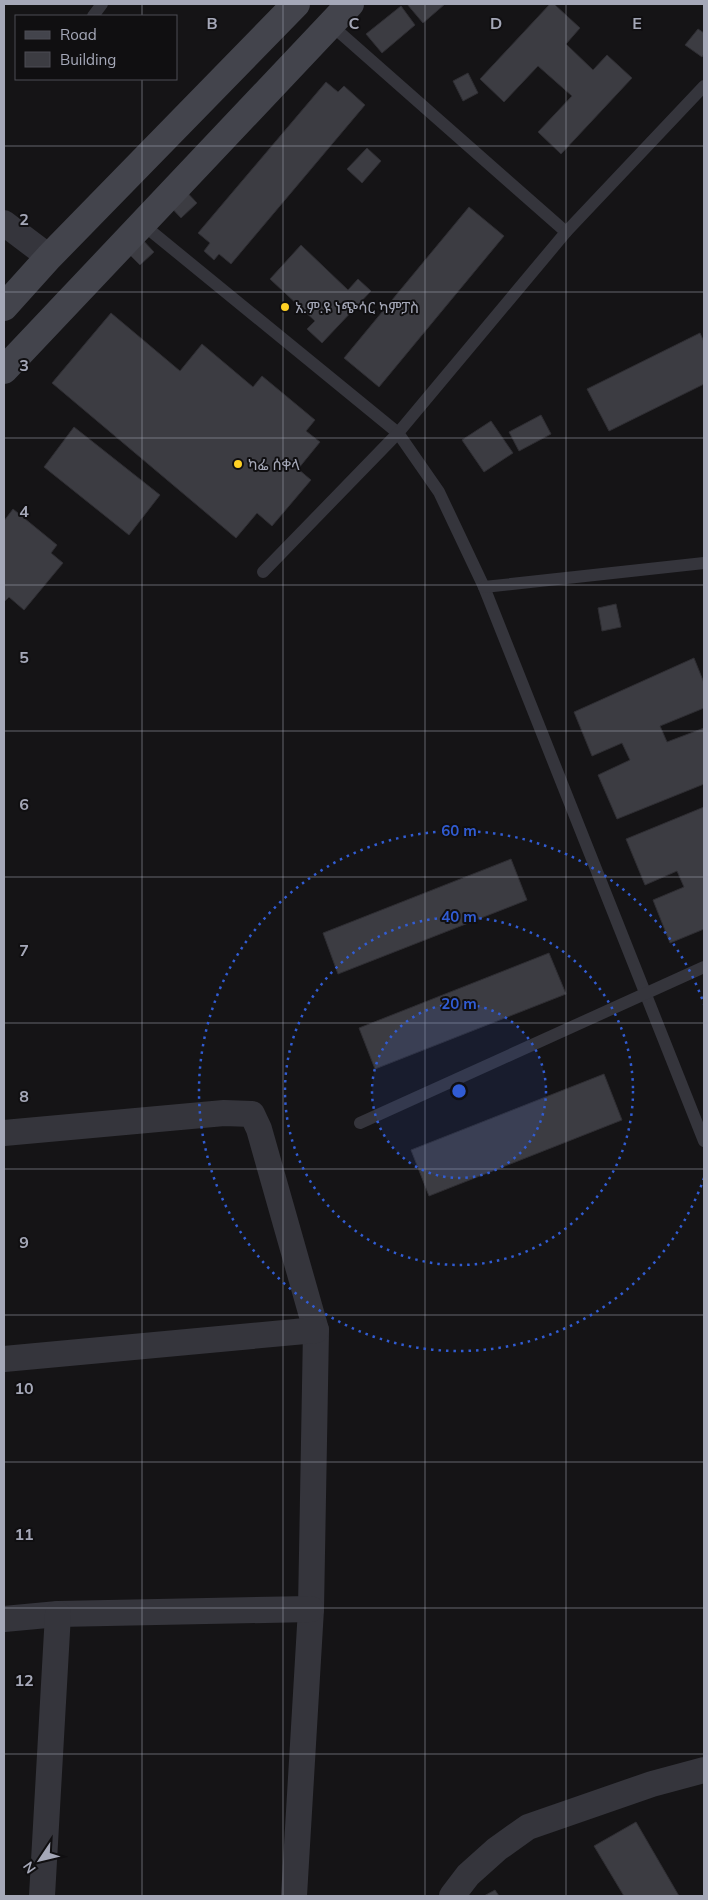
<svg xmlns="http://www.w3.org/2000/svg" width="708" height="1900" font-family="Mulish,'Noto Sans Ethiopic',sans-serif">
<rect width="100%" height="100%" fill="#151416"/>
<!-- building -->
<g fill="#3c3c42" stroke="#2f2e33">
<polygon points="407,4 445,4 423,23"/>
<polygon points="550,4 554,4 580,28 566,44 593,70 607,55 632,78 561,154 538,132 572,96 538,66 504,102 480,79"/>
<polygon points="401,6 415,25 382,53 366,34"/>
<polygon points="698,29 704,33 704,54 702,57 685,45"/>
<polygon points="468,73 478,93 463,101 453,81"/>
<polygon points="326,82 338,92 344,86 365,105 231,264 219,254 214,260 204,251 210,243 198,233"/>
<polygon points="367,148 381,161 362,183 347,169"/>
<polygon points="182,187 197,203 181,218 166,202"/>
<polygon points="469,207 504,236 379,387 344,358"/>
<polygon points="140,237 154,252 140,265 126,251"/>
<polygon points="301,245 348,290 358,279 371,291 322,343 307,329 315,321 270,279"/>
<polygon points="111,313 180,371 202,344 253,387 262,376 315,420 306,431 320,442 298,469 311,480 272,526 257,513 236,538 52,383"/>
<polygon points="700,333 704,342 704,384 609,431 587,389"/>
<polygon points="541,415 551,434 519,451 509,432"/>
<polygon points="491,421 513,453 484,472 462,440"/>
<polygon points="74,427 160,495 129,535 44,467"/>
<polygon points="13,509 57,545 51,553 63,563 24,610 9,597 4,602 4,521"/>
<polygon points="616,604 621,627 602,631 598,608"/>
<polygon points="694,658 704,683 704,708 660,726 667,742 704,728 704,784 617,819 598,775 630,760 622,743 592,756 574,712"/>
<polygon points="704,807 704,929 670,943 653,900 684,887 677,871 645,885 626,839"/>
<polygon points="511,859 527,900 338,974 323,933"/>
<polygon points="549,953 566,994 375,1069 359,1028"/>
<polygon points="604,1074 622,1120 429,1196 411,1150"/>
<polygon points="636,1822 679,1896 624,1896 594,1846"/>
<polygon points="495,1890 499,1896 484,1896"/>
</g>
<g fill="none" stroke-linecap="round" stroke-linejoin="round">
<!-- service -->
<g stroke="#35353c" stroke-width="12">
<polyline points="93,16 102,4"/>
<polyline points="330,24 566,232"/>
<polyline points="141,223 398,433 439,492 484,587 704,1141"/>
<polyline points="263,572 398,433 566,232 704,86"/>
<polyline points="484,587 704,563"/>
<polyline points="360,1123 704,967"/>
</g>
<!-- minor -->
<g stroke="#35353c" stroke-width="26">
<polyline points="4,223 49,257"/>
<polyline points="4,1133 224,1113 252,1114 259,1129 316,1330 311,1609 294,1896"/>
<polyline points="4,1359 316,1330"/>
<polyline points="4,1619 58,1614 311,1609"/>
<polyline points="42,1896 58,1614"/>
<polyline points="452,1896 468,1875 497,1849 528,1827 652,1784 704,1770"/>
</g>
<!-- secondary -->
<g stroke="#43444c" stroke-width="28">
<polyline points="4,307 49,257 296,4"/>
<polyline points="4,370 350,4"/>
</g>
</g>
<!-- grid -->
<path fill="none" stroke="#a5a8b8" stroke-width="1" stroke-opacity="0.55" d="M142,4V16M283,4V1896M425,4V1896M566,4V1896M142,79V1896M4,146H704M4,292H704M4,438H704M4,585H704M4,731H704M4,877H704M4,1023H704M4,1169H704M4,1315H704M4,1462H704M4,1608H704M4,1754H704"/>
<!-- distance rings -->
<circle cx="459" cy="1091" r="87" fill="#315cd3" fill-opacity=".12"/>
<g fill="none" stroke="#315cd3" stroke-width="2.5" stroke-dasharray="2.5 5">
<circle cx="459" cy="1091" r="87"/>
<circle cx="459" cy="1091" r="174"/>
<path d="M704 1178A260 260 0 1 1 704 1004"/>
</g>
<!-- markers -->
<g fill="#ffd124" stroke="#100f11" stroke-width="2">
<circle cx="285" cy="307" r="5"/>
<circle cx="238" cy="464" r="5"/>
</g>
<g text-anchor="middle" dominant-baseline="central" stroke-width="4" stroke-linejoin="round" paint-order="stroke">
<!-- poi labels -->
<g font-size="15" fill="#a5a8b8" stroke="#100f11" text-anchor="start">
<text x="295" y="307">አ.ም.ዩ ነጭሳር ካምፓስ</text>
<text x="248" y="464">ካፌ ሰቀላ</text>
</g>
</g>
<g font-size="16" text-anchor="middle" font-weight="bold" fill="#a5a8b8" stroke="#100f11" stroke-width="4" stroke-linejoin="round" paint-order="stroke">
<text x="212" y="29">B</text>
<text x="354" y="29">C</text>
<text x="496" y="29">D</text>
<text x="637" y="29">E</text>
<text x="24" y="225">2</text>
<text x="24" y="371">3</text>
<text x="24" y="517">4</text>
<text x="24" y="663">5</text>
<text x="24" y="810">6</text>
<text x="24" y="956">7</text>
<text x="24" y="1102">8</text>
<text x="24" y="1248">9</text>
<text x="24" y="1394">10</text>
<text x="24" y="1540">11</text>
<text x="24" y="1686">12</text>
</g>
<circle cx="459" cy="1091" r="8" fill="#315cd3" stroke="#100f11" stroke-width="2.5"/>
<g font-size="15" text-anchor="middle" font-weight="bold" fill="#315cd3" stroke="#100f11" stroke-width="4" stroke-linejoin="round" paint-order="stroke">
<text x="459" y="836">60 m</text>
<text x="459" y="922">40 m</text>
<text x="459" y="1009">20 m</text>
</g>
<!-- border -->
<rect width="708" height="1900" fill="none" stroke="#a5a8b8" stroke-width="10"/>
<!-- legend -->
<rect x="15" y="15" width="162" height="65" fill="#100f11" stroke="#4c4c54"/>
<rect x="25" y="31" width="25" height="8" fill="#43444c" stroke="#4c4c54"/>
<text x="60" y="40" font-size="15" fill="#a5a8b8">Road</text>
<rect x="25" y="52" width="25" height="15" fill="#3c3c42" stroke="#4c4c54"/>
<text x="60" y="65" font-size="15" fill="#a5a8b8">Building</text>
<!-- north arrow -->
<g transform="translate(40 1860) rotate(235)" stroke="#100f11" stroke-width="4" paint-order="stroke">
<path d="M0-4L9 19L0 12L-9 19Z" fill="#a5a8b8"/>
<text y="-8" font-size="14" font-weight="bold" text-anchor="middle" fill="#a5a8b8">N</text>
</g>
</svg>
